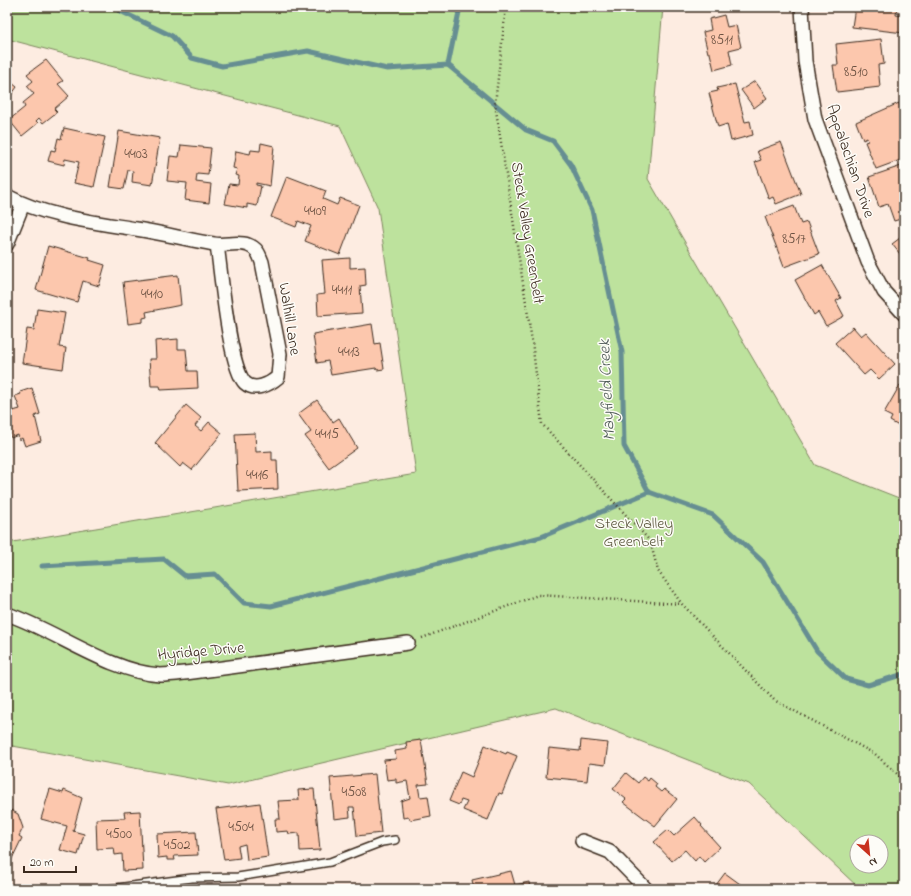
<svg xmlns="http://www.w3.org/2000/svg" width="911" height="896" font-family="'Indie Flower',sans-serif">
<rect width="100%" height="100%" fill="#fdece1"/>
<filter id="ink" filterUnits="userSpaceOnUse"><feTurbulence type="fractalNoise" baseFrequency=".025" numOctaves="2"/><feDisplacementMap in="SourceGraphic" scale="8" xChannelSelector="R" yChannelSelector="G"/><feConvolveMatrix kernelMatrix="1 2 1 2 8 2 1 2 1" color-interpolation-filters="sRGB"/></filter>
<g filter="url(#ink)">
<!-- green -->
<path fill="#bde29d" stroke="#7c865e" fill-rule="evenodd" d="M7,7H663L648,179L815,465L904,500V889H860L749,784L556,708L228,785L7,745V543L416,474L378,208L340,126L7,39ZM857,842H881V866H857Z"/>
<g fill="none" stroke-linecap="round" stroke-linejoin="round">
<!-- stream -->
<g stroke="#668e92" stroke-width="5">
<polyline points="49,7 67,10 74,7"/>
<polyline points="112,7 172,36 192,58 222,66 308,51 387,69 448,65"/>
<polyline points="460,7 448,65 526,130 553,141 571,165 592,210 622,352 624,446 649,492 713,515 763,562 817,651 846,679 868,685 904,674"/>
<polyline points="42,566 164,559 185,576 215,574 244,603 271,606 541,537 649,492"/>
</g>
</g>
<!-- building -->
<g fill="#fcc7ad" stroke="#3b2a1e">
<polygon points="855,7 897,7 896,15 904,16 904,33 852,27"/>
<polygon points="724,15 727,27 736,25 741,47 729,50 732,65 714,70 710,53 708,53 703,32 711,30 709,19"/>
<polygon points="881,39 884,64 878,65 880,87 837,92 833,65 838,65 836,44"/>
<polygon points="46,60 63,81 58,84 69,96 54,109 57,112 43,123 39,118 36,121 38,123 22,136 9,120 25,107 23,103 34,94 27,86 33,81 27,74"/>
<polygon points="7,79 17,87 7,101"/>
<polygon points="755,81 767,98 754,108 741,90"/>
<polygon points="735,84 745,122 750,121 753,135 731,141 727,124 718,127 709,93 718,91 717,88"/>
<polygon points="899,103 904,116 904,127 901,128 904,135 904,161 903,159 876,169 865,142 868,141 867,138 863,140 856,122"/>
<polygon points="64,128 105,137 94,187 74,183 79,162 65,159 64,165 48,161 51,150 55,151 58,138 61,139"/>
<polygon points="119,131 160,138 152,185 132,182 133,171 128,170 124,189 110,187"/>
<polygon points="781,142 801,194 776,204 773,197 769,199 755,162 761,160 757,151"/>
<polygon points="261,143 274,146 270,186 256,183 256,185 261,186 257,206 247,204 247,208 225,204 229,184 238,185 239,176 235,175 237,169 233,168 236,151 250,154 251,150 260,151"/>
<polygon points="181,145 211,148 208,175 197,174 196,182 211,184 209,203 185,200 187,183 167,181 170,156 179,157"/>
<polygon points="904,165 904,218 894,221 888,204 879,207 869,177"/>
<polygon points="287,176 326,191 323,199 337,205 340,198 359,205 340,255 305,241 311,226 298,221 296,227 271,217"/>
<polygon points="794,206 801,224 807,222 819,254 784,267 765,217"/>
<polygon points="904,235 904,259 892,244"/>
<polygon points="48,246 90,258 89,260 105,265 99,286 83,281 77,302 36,290"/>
<polygon points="350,258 350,268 365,267 366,285 360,286 362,313 318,316 317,295 325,294 322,260"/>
<polygon points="822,265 841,298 836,301 844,316 826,326 818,312 814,315 795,280"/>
<polygon points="178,275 181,305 146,312 147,317 143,318 143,322 128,324 123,282"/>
<polygon points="37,309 65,313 59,347 66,348 63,369 22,363 27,329 34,330"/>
<polygon points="372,324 375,344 380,343 384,369 377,370 376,368 331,375 328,361 317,363 313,334"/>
<polygon points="853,327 861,336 866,332 895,364 879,379 870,370 864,375 835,343"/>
<polygon points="178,339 178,349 186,349 188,371 197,371 198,388 161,390 160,386 151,386 149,359 156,359 155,341"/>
<polygon points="900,385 904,387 904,429 890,421 892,417 884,413"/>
<polygon points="32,388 40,414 35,416 41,441 25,446 22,438 19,440 18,435 11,438 9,432 7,433 7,408 11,407 13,411 20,409 15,396 21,394 20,392"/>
<polygon points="317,400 333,422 339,418 357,448 329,468 305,436 311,432 298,414"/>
<polygon points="186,405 201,418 195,426 201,431 209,422 222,433 192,470 183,463 180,467 155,443"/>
<polygon points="255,433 256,452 272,451 272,460 277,460 278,489 238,491 235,434"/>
<polygon points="421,740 428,784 418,785 420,797 428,796 431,816 410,820 409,817 403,818 401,801 410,798 407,781 396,783 396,779 387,780 384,760 396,759 395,751 407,749 406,742"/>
<polygon points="581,740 608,743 605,765 589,763 587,781 546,777 549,748 580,751"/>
<polygon points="485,745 506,754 507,752 517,756 502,794 499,793 488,820 463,810 467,802 461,800 459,805 449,801 461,772 472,777"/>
<polygon points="626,773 638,783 643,777 648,781 650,778 657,784 655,787 661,792 664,789 677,799 655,826 623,802 626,799 613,789"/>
<polygon points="375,774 381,833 357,836 354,807 349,807 350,817 334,819 330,778"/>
<polygon points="50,789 63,793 64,790 82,798 73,831 84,834 78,855 60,850 67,826 41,819"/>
<polygon points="314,789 320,850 300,851 299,833 289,834 288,831 276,832 275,819 280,819 278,801 299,800 298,790"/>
<polygon points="260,803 268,857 247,860 245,844 238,846 240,858 224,860 216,809"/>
<polygon points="7,808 18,814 23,828 19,836 22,838 7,869"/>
<polygon points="140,811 143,870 123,871 122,854 115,855 114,848 97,849 96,819 125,818 124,812"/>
<polygon points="695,817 702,825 701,826 720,847 704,862 699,856 695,861 685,850 672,861 654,842 668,830 674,836"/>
<polygon points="196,832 198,855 174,856 175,860 167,860 167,857 158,858 157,834"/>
<polygon points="511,871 515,885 529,882 530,889 474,889 472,880"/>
<polygon points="725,873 747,889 713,889"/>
</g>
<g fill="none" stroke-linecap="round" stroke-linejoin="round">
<defs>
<polyline id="lane" points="109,889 192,878 238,877 330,862 382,842 395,840"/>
<g id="street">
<polyline points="802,7 805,61 815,119 868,262 884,292 904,314"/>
<path d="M7,196C46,217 93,222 136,229C163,233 188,240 214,244C225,246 237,241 248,245C257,248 259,254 262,262L280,354L278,377C270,384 255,392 245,383C229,367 221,271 217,245"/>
<polyline points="7,244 23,204"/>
<path d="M7,614C55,630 110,672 160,675C171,675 183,673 193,672L408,643"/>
<polyline points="582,841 610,852 646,889"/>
</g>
</defs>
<!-- lane casing -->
<use href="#lane" stroke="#3b2a1e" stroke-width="10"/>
<!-- street casing -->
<use href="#street" stroke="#3b2a1e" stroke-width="16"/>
<!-- path -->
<g stroke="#3b2a1e" stroke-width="2.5" stroke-dasharray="1 3" stroke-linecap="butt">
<polyline points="506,7 495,104 532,341 542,424 650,541 658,571 682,604 774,700 875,754 904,780"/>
<polyline points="422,638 538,595 682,604"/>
</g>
<!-- lane -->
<use href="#lane" stroke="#fdfcf7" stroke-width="7"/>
<!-- street -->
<use href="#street" stroke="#fdfcf7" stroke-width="13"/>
</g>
</g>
<g text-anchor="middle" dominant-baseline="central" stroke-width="3" stroke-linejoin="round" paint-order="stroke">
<!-- number labels -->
<g font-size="14" fill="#6b5142">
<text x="722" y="40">8511</text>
<text x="856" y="72">8510</text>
<text x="136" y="154">4403</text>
<text x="315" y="211">4409</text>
<text x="794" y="239">8517</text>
<text x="342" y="290">4411</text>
<text x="152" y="294">4410</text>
<text x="349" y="352">4413</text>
<text x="327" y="434">4415</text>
<text x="257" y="475">4416</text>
<text x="354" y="792">4508</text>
<text x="241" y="827">4504</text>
<text x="119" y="834">4500</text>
<text x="177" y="845">4502</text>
</g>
<!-- street labels -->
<g font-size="16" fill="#3b2a1e" stroke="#fdfcf7">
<text transform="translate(850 161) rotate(71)">Appalachian Drive</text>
<text transform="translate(527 233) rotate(81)">Steck Valley Greenbelt</text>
<text transform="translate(289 319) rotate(81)">Walhill Lane</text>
<text transform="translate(201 652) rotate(-5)">Hyridge Drive</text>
</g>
<!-- park labels -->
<g font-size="16" fill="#5c583e" stroke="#fdfcf7">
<text x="634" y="524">Steck Valley<tspan x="634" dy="18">Greenbelt</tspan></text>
</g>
<!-- water labels -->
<g font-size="17" font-style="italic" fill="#505c58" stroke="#fdfcf7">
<text transform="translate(607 390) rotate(-93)">Mayfield Creek</text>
</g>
</g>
<!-- margin -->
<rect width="911" height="896" fill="none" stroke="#fdfcf7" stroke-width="24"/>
<rect x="12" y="12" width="887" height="872" fill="none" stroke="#3b2a1e" stroke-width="1.5" filter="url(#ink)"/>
<!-- north arrow -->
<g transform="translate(869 854) rotate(153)"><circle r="19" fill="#fdfcf7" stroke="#afa8a0"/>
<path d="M0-3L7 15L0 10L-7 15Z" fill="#c8321e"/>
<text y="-6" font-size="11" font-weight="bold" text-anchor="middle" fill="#3b2a1e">N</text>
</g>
<!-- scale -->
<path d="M24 866v6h52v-6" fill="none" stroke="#3b2a1e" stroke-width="2"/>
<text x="30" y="866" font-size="12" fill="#3b2a1e" stroke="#fdfcf7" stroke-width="3" paint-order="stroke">20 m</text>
</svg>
